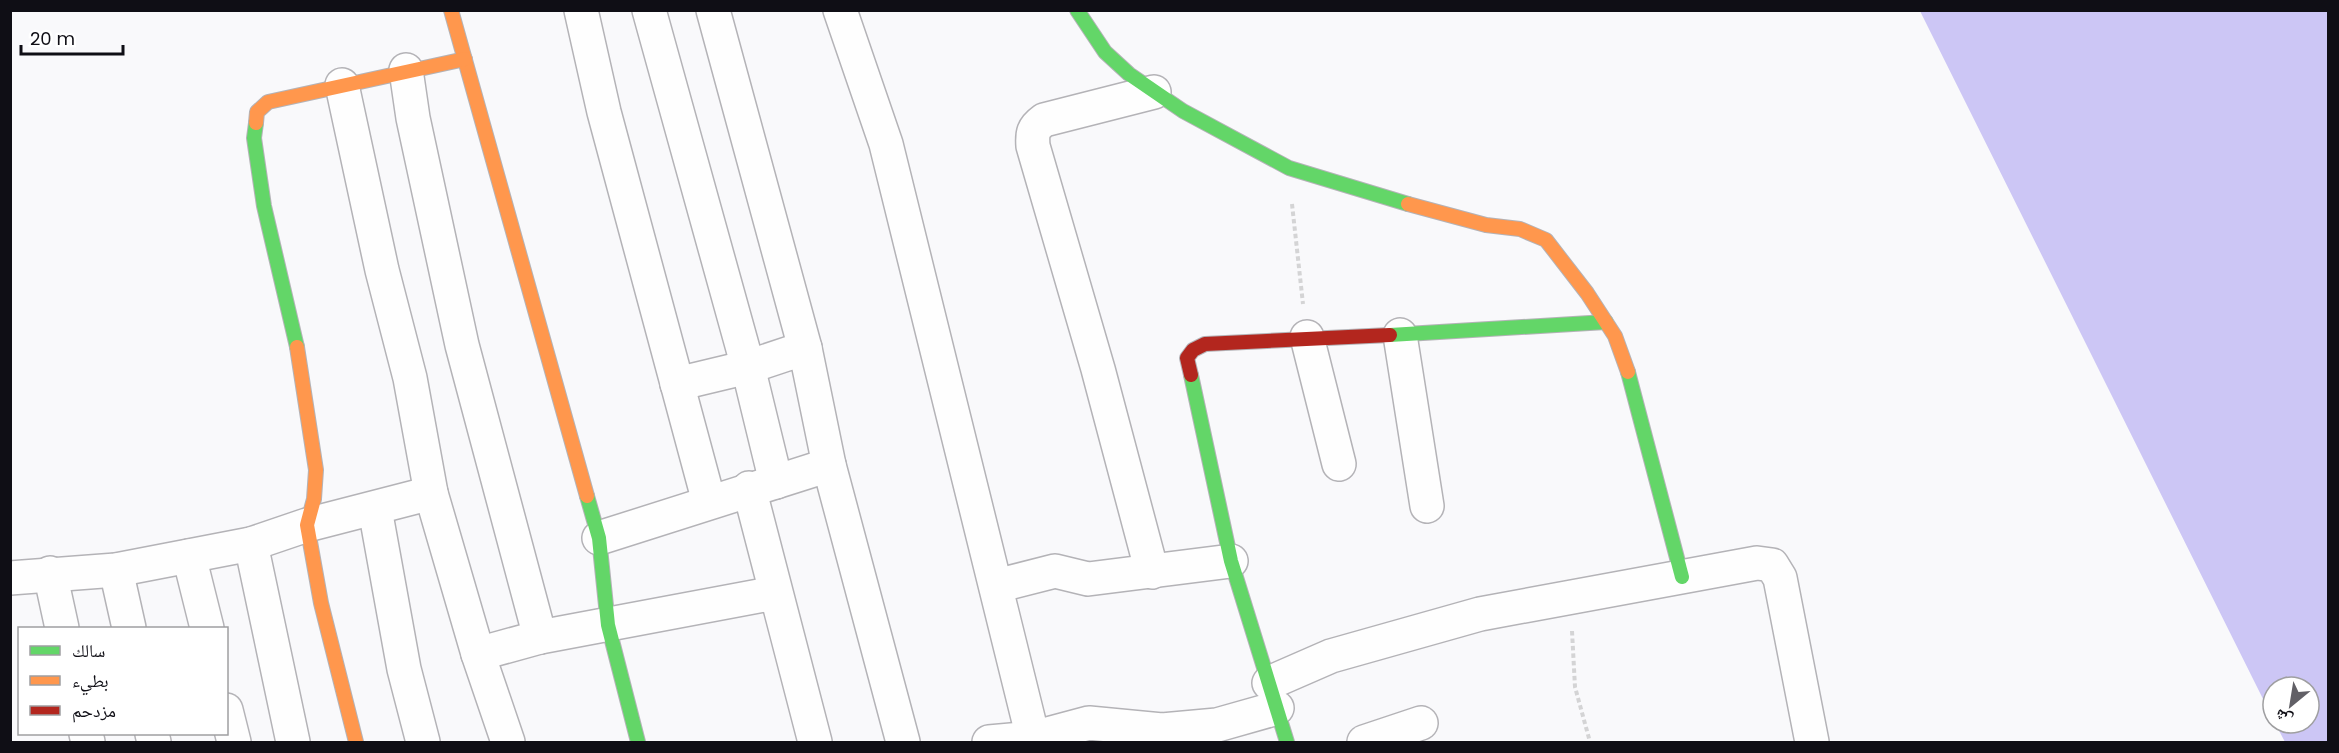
<svg xmlns="http://www.w3.org/2000/svg" width="2339" height="753" font-family="Poppins,'Noto Naskh Arabic',sans-serif">
<rect width="100%" height="100%" fill="#f9f9fb"/>
<!-- water -->
<polygon fill="#ccc6f5" points="1920,11 2328,11 2328,742 2285,742 2275,723 2309,723 2309,687 2273,687 2273,719"/>
<g fill="none" stroke-linecap="round" stroke-linejoin="round">
<defs>
<g id="street">
<polyline points="581,10 604,112 709,502"/>
<polyline points="649,10 748,367 776,482"/>
<polyline points="713,10 805,348"/>
<polyline points="840,10 886,144 1033,738"/>
<polyline points="406,70 413,118 462,345 540,637"/>
<polyline points="342,85 382,270 410,378 431,493 478,654 508,742"/>
<polyline points="1400,335 1427,506"/>
<polyline points="1307,337 1339,464"/>
<polyline points="677,384 748,367 805,348 829,465 903,742"/>
<polyline points="749,488 815,742"/>
<polyline points="375,509 404,669 423,742"/>
<polyline points="599,538 829,465"/>
<polyline points="251,544 293,742"/>
<polyline points="189,556 207,628"/>
<polyline points="116,570 129,628"/>
<path d="M1152,572L1098,369L1033,146C1032,133 1033,128 1044,120L1154,92"/>
<polyline points="50,573 62,628"/>
<polyline points="10,578 116,570 251,544 307,525 431,493"/>
<polyline points="996,586 1055,571 1088,579 1231,561"/>
<polyline points="478,654 540,637 775,593"/>
<polyline points="1269,683 1331,656 1480,614 1757,563 1772,565 1780,578 1812,742"/>
<polyline points="226,710 234,742"/>
<polyline points="86,734 88,742"/>
<polyline points="152,734 154,742"/>
<polyline points="989,742 1033,738 1089,723 1162,730 1217,725 1277,708"/>
<polyline points="1364,742 1421,723"/>
</g>
<g id="fast">
<polyline points="1077,10 1105,52 1129,74 1183,111 1289,168 1408,204"/>
<polyline points="256,123 254,138 264,206 297,347"/>
<polyline points="1390,335 1606,322"/>
<polyline points="1628,372 1682,577"/>
<polyline points="1191,375 1231,561 1287,742"/>
<polyline points="587,496 599,538 608,625 638,742"/>
</g>
<g id="slow">
<polyline points="451,10 587,496"/>
<polyline points="256,123 257,112 268,102 465,59"/>
<polyline points="1408,204 1486,225 1520,229 1546,240 1587,293 1615,336 1628,372"/>
<polyline points="297,347 316,470 314,499 307,525 321,603 356,742"/>
</g>
<polyline id="jam" points="1191,375 1187,358 1193,350 1205,344 1390,335"/>
</defs>
<!-- street casing -->
<use href="#street" stroke="#b4b3b7" stroke-width="36"/>
<!-- fast casing -->
<use href="#fast" stroke="#b4b3b7" stroke-width="16"/>
<!-- slow casing -->
<use href="#slow" stroke="#b4b3b7" stroke-width="16"/>
<!-- jam casing -->
<use href="#jam" stroke="#b4b3b7" stroke-width="16"/>
<!-- path -->
<g stroke="#d4d4d5" stroke-width="4" stroke-dasharray="4.5 3" stroke-linecap="butt">
<polyline points="1292,204 1303,304"/>
<polyline points="1572,631 1575,687 1590,742"/>
</g>
<!-- street -->
<use href="#street" stroke="#fefefe" stroke-width="33"/>
<!-- fast -->
<use href="#fast" stroke="#63d668" stroke-width="14"/>
<!-- slow -->
<use href="#slow" stroke="#ff974d" stroke-width="14"/>
<!-- jam -->
<use href="#jam" stroke="#b3261e" stroke-width="14"/>
</g>
<!-- border -->
<rect width="2339" height="753" fill="none" stroke="#0f0e15" stroke-width="24"/>
<!-- legend -->
<rect x="18" y="627" width="210" height="108" fill="#ffffff" stroke="#9f9fa1" stroke-width="1.5"/>
<rect x="30" y="646" width="30" height="9" fill="#63d668" stroke="#9f9fa1" stroke-width="1.5"/>
<text x="72" y="657" font-size="18" fill="#0f0e15">سالك</text>
<rect x="30" y="676" width="30" height="9" fill="#ff974d" stroke="#9f9fa1" stroke-width="1.5"/>
<text x="72" y="687" font-size="18" fill="#0f0e15">بطيء</text>
<rect x="30" y="706" width="30" height="9" fill="#b3261e" stroke="#9f9fa1" stroke-width="1.5"/>
<text x="72" y="717" font-size="18" fill="#0f0e15">مزدحم</text>
<!-- north arrow -->
<g transform="translate(2291 705) rotate(210)"><circle r="28" fill="#ffffff" stroke="#9f9fa1" stroke-width="1.5"/>
<path d="M0-4.5L10 22L0 15L-10 22Z" fill="#616066"/>
<text y="-9" font-size="16" font-weight="bold" text-anchor="middle" fill="#0f0e15">ش</text>
</g>
<!-- scale -->
<path d="M21 45v9h102v-9" fill="none" stroke="#0f0e15" stroke-width="3"/>
<text x="30" y="45" font-size="18" fill="#0f0e15" stroke="#ffffff" stroke-width="4.5" paint-order="stroke">20 m</text>
</svg>
